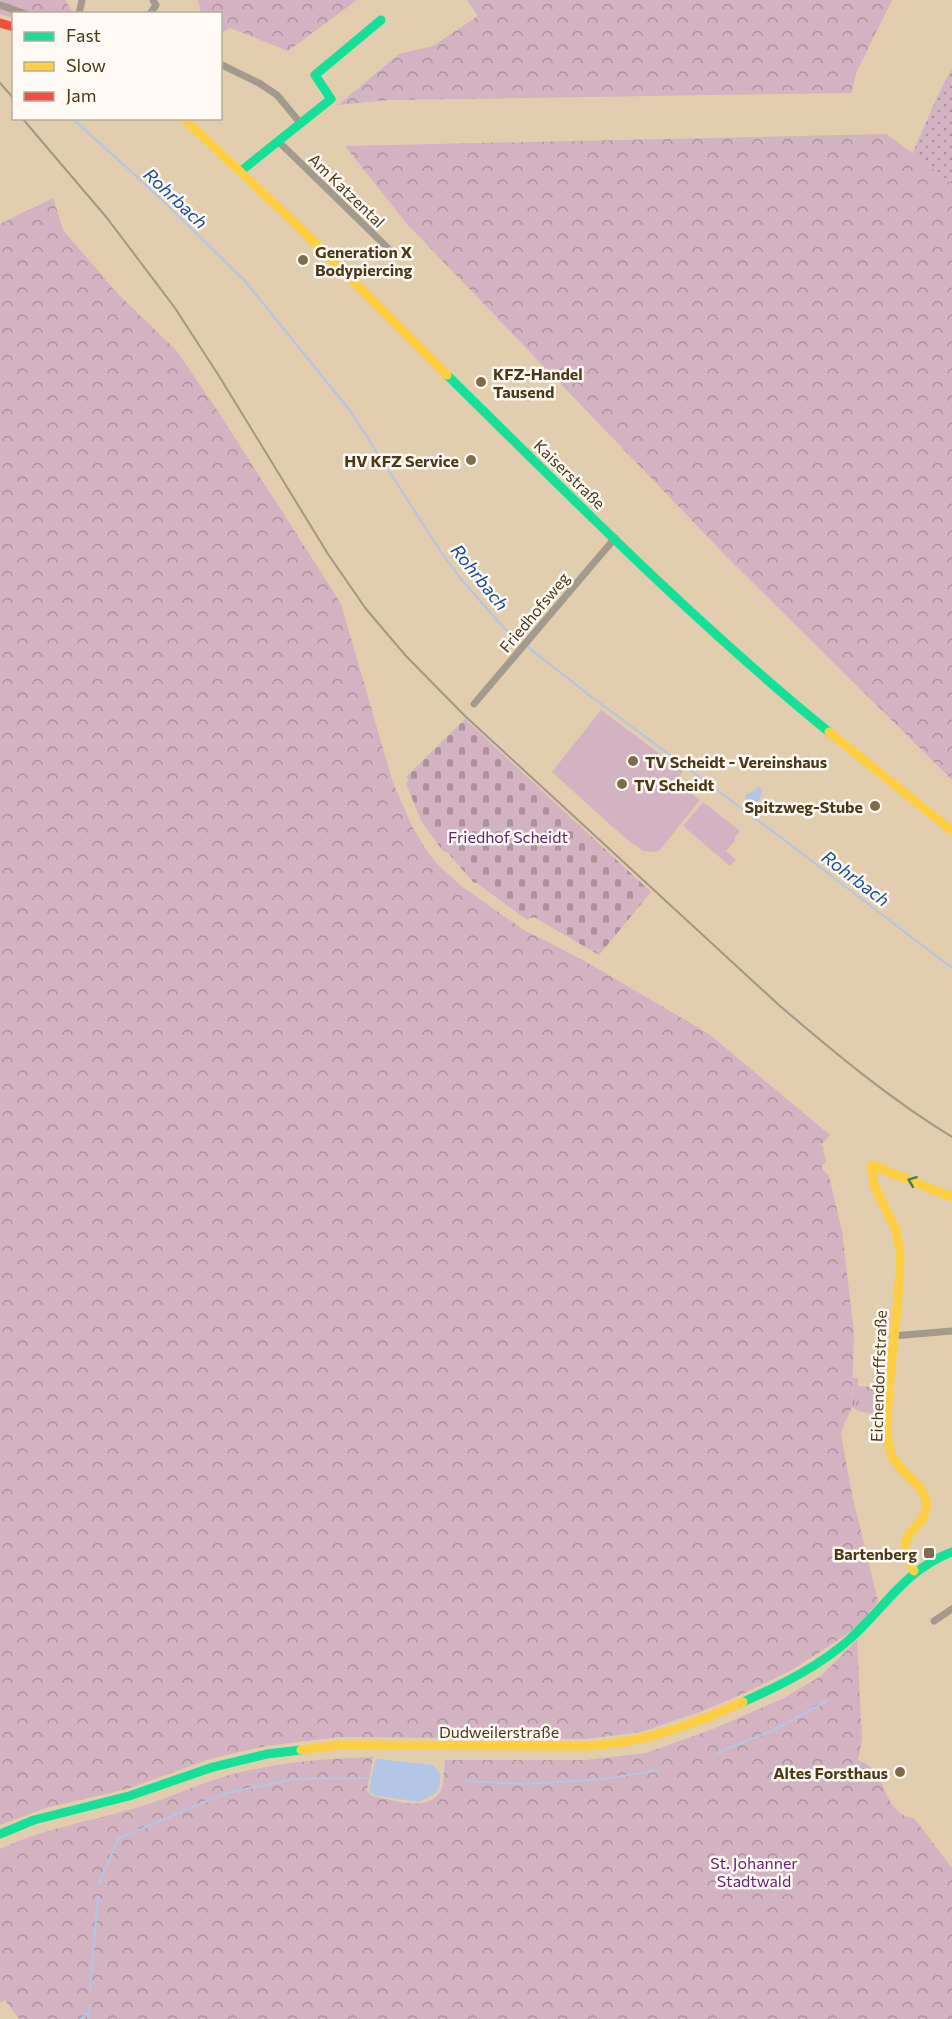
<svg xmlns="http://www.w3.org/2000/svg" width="952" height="2019" font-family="Commissioner,sans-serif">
<defs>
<pattern id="grass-dots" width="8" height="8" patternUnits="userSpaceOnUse" patternTransform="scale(1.5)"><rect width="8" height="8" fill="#d3b2c1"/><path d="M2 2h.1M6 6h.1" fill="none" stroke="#ad929c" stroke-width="1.8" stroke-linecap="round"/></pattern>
<pattern id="forest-crowns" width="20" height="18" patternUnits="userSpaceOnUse" patternTransform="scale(1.5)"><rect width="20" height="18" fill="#d3b2c1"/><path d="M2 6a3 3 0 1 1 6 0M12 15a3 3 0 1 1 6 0" fill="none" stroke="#ad929c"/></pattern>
<pattern id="cemetery-stones" width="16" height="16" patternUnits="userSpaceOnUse" patternTransform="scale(1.5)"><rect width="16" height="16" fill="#d3b2c1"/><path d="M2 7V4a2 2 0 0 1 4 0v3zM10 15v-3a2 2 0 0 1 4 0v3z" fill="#ad929c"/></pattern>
<pattern id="park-tufts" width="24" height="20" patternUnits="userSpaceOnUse" patternTransform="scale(1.5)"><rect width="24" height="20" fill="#d3b2c1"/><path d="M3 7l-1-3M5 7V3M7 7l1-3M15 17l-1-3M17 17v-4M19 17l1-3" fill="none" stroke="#ad929c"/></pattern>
</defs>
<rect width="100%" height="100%" fill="#e2ceae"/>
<!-- grass -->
<polygon fill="url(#grass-dots)" points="952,69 952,184 912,154 938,95"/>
<!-- forest -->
<g fill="url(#forest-crowns)">
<polygon points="0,0 65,0 73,13 14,14 13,18 0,14"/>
<polygon points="198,0 357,0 288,51 230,28 221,33 220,14 201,13"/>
<polygon points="467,0 892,0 857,71 851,93 388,100 338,105 399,54 433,46 478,16"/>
<polygon points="887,134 952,184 952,780 726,556 407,224 345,146"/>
<polygon points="53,198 63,230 117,293 176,350 217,410 333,591 341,604 393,783 412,826 423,845 436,863 461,886 524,930 583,960 709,1034 830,1135 821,1145 824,1148 823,1150 826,1161 821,1168 829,1176 842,1231 854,1332 852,1407 843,1427 841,1434 852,1495 878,1601 865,1618 852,1631 792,1670 747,1692 705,1710 641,1732 585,1739 340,1737 266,1746 210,1759 127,1789 46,1808 0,1825 0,224"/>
<path d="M857,1640L862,1739L858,1760C889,1770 881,1815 914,1818L952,1868V2019H19L5,2000L0,2003V1849C42,1829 87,1822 132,1809C169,1799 203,1781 241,1772C284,1762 329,1758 373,1757L367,1791L372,1796C393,1800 436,1816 443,1784C444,1776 444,1768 445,1760H586L646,1753L713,1729L784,1698L821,1676Z"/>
</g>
<!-- cemetery -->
<polygon fill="url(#cemetery-stones)" points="465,719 651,892 599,955 534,917 527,920 475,882 474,883 448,853 443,851 421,821 406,783 409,781 406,777"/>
<!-- park -->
<path fill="url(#park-tufts)" d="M853,1378H858V1386L882,1388L881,1413C870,1413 860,1414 852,1407Z"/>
<!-- pitch -->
<g fill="#d3b2c1">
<polygon points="601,710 683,771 676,781 700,800 659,851 655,852 643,851 624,837 552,772"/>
<polygon points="703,802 740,831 735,837 735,841 726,851 736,860 730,866 683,826"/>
</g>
<!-- water -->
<g fill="#b3c6e5">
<polygon points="759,786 762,793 759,801 750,803 745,798 745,795 755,790"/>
<polygon points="378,1759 433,1765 440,1773 440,1784 436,1793 419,1802 373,1795 369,1791 375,1761"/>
</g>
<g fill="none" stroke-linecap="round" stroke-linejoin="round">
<!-- stream -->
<g stroke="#b3c6e5" stroke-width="2">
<polyline points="72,118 158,196 245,281 351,412 441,552 461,579 505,629 589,695 783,839 952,968"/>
<polyline points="717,1753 772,1731 827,1701"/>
<polyline points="466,1781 526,1784 604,1779 660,1770"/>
<polyline points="99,1884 118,1839 223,1794 294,1779 373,1778"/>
<polyline points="90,1990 98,1896"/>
<polyline points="81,2019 88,2013"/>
<polyline points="88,2019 90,2005"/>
</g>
<!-- street -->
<g stroke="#a39a8c" stroke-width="7">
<polyline points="0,5 26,14"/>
<polyline points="79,14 82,0"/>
<polyline points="150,14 156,5 153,0"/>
<polyline points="220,64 259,83 277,95 301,124"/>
<polyline points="279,142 397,257"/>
<polyline points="474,704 615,538"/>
<polyline points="893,1336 952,1331"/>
<polyline points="934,1621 952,1609"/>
</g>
<!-- fast -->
<g stroke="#16e098" stroke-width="9">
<polyline points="241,171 331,99 315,75 381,20"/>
<path d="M447,375C571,497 694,622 829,732"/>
<path d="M743,1702C781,1685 820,1666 851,1638C886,1606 905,1570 952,1552"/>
<polyline points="0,1834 34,1820 129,1796 213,1767 267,1754 301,1750"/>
</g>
<!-- slow -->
<g stroke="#ffcf43" stroke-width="9">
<polyline points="183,118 299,227 447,375"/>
<polyline points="829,732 952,831"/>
<path d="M914,1571C888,1525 929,1534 926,1502C924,1482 893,1471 889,1446C885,1428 888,1410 889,1391C892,1346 900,1300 900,1254L896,1230L874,1185L872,1165L952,1197"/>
<path d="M301,1750L340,1745L585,1746C646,1743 688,1726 743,1702"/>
</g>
<!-- jam -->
<polyline stroke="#f24e42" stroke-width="9" points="0,23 14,27"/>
<!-- rail -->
<g stroke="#a19785" stroke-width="2">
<polyline points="0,83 14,99"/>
<path d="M22,118L107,218L175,308L219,376L328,554L366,609L406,656L465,716L780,1006C835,1053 890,1099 952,1137"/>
</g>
</g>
<!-- one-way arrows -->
<defs><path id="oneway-chevron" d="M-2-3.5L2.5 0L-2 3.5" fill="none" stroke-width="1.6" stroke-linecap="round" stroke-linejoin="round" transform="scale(1.5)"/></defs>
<use stroke="#338451" href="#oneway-chevron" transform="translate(912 1181) rotate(-159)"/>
<!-- markers -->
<g fill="#7f6c4c" stroke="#fffaf3" stroke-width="2">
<circle cx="303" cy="260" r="6"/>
<circle cx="481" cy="382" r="6"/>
<circle cx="471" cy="460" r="6"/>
<circle cx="633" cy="761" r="6"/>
<circle cx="622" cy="784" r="6"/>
<circle cx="875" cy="806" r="6"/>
<rect x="923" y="1547" width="12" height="12" rx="3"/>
<circle cx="900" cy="1772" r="6"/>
</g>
<g text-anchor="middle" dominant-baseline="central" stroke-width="5" stroke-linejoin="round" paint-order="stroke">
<!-- street labels -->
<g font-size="16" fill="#4a3817" stroke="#fffaf3">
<text transform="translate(347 190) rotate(44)">Am Katzental</text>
<text transform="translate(570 474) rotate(44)">Kaiserstraße</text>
<text transform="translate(534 612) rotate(-50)">Friedhofsweg</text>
<text transform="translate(878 1376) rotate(-88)">Eichendorffstraße</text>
<text x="499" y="1731">Dudweilerstraße</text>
</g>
<!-- poi labels -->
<g font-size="16" font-weight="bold" fill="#4a3817" stroke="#fffaf3" text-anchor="start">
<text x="315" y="251">Generation X<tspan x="315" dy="18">Bodypiercing</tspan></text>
<text x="493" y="373">KFZ-Handel<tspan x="493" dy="18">Tausend</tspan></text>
<text x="459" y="460" text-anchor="end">HV KFZ Service</text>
<text x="645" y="761">TV Scheidt - Vereinshaus</text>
<text x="634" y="784">TV Scheidt</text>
<text x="863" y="806" text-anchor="end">Spitzweg-Stube</text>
<text x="917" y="1553" text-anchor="end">Bartenberg</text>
<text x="888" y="1772" text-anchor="end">Altes Forsthaus</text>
</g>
<!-- park labels -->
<g font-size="16" fill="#642173" stroke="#fffaf3">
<text x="508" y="836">Friedhof Scheidt</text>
<text x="754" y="1862">St. Johanner<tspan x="754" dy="18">Stadtwald</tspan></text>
</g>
<!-- water labels -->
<g font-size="18" font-style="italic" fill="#174b9c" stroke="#fffaf3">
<text transform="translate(176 198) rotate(43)">Rohrbach</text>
<text transform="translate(480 577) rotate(51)">Rohrbach</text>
<text transform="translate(856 878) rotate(37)">Rohrbach</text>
</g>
</g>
<!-- legend -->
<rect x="12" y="12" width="210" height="108" fill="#fffaf3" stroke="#b7ac9b" stroke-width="1.5"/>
<rect x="24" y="32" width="30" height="9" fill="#16e098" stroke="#b7ac9b" stroke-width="1.5"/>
<text x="66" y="42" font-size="18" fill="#4a3817">Fast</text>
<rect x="24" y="62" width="30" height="9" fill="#ffcf43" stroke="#b7ac9b" stroke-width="1.5"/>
<text x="66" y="72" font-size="18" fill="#4a3817">Slow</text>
<rect x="24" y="92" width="30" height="9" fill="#f24e42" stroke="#b7ac9b" stroke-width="1.5"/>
<text x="66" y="102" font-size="18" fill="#4a3817">Jam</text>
</svg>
